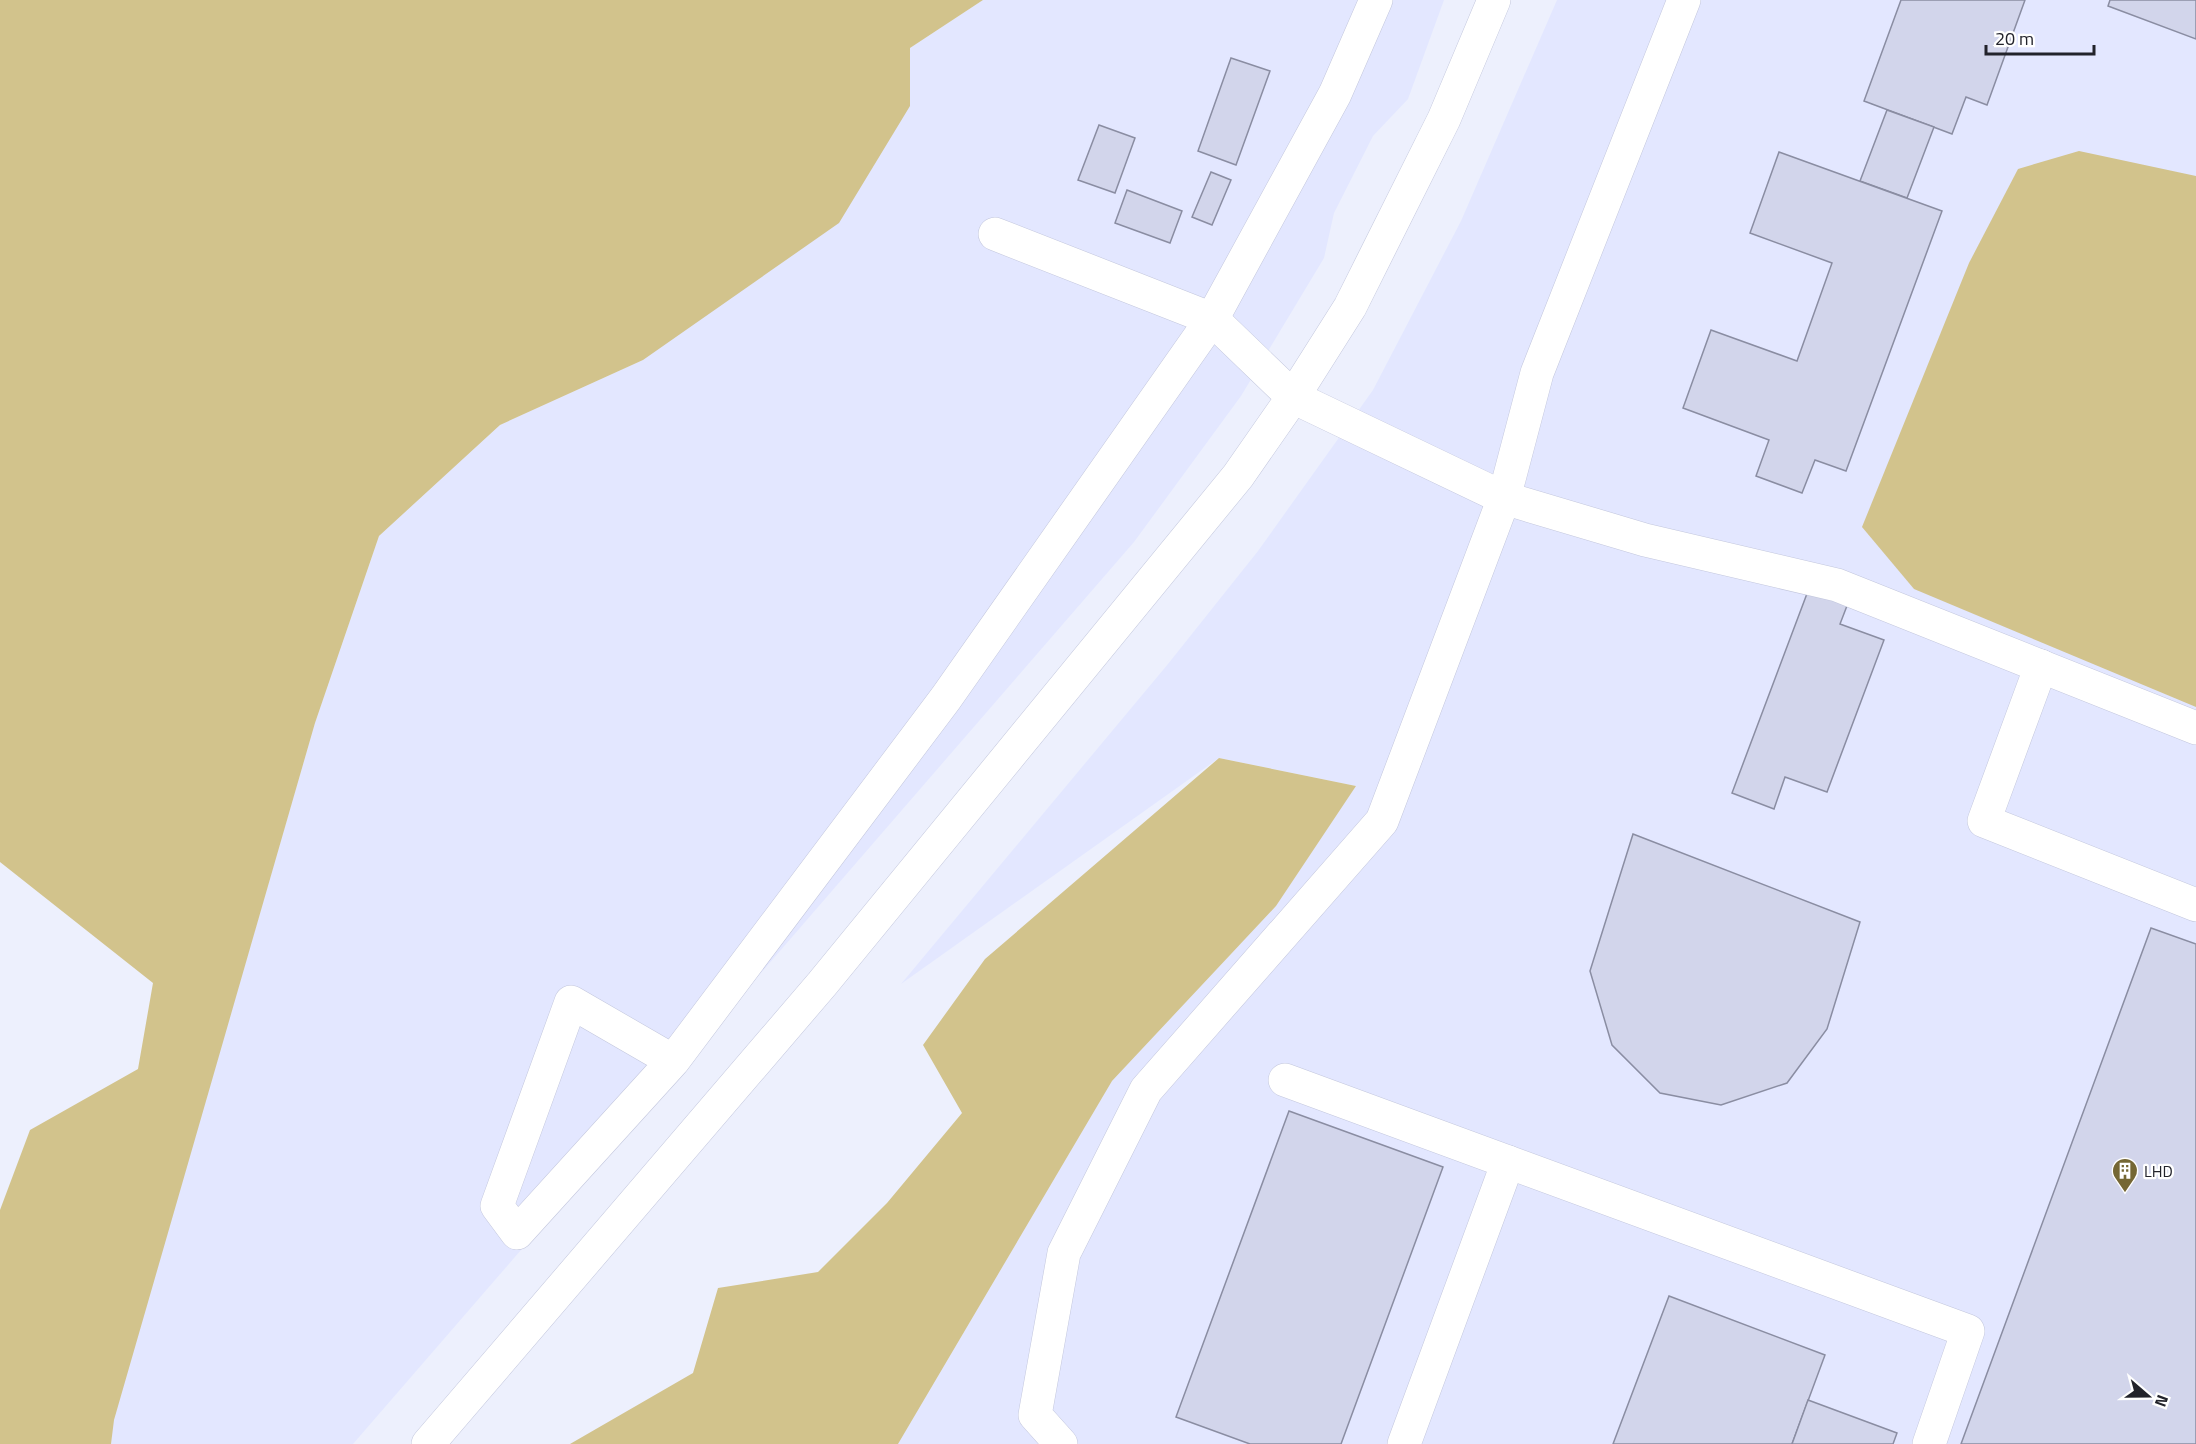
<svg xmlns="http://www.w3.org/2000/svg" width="2196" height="1444" font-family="'Titillium Web',sans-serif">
<rect width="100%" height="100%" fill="#edf0fd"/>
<!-- built -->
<g fill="#e3e7ff">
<polygon points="983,0 1444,0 1408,99 1373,136 1334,213 1324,258 1241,396 1134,542 353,1444 111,1444 113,1420 315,723 379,536 500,425 643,360 910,106 910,48"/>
<polygon points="1557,0 2196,0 2196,1444 898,1444 1112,1081 1276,906 1356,786 1219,758 901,984 1168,664 1258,551 1373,390 1461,221"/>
</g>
<!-- green -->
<g fill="#d2c38c">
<polygon points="0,0 983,0 910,48 910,106 839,223 643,360 500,425 379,536 315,723 114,1420 111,1444 0,1444 0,1210 30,1130 138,1069 153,983 0,862"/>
<polygon points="2079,151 2196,176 2196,707 1914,589 1862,527 1969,263 2018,169"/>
<polygon points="1219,758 1356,786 1276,906 1112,1081 898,1444 570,1444 693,1373 718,1288 818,1272 887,1203 962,1113 923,1045 985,959"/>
</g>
<!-- building -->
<g fill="#d2d5eb" stroke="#8a8da2" stroke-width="1.5">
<polygon points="1901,0 2025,0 1987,105 1966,97 1952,134 1864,101"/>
<polygon points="2110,0 2196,0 2196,39 2108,6"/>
<polygon points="1231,58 1270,71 1236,165 1198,151"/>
<polygon points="1887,110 1934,127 1907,198 1860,181"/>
<polygon points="1099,125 1135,138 1115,193 1078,180"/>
<polygon points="1779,152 1942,211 1846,471 1815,460 1802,493 1756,476 1769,440 1683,408 1711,330 1797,361 1832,263 1750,233"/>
<polygon points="1211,172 1231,180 1212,225 1192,217"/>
<polygon points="1127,190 1182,211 1170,243 1115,223"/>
<polygon points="1811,583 1850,598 1840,624 1884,640 1827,792 1785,777 1774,809 1732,793"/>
<polygon points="1633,834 1860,922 1827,1029 1787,1083 1721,1105 1660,1093 1612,1045 1590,971"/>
<polygon points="2151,928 2196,944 2196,1444 1961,1444"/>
<polygon points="1289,1111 1443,1167 1341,1444 1250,1444 1176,1417"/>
<polygon points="1669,1296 1825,1355 1792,1444 1613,1444"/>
<polygon points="1808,1400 1897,1433 1893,1444 1792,1444"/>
</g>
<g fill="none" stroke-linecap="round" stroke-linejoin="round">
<defs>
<g id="minor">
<polyline points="995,234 1212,319 1293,397 1504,498 1645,540 1837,585 2196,728"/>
<polyline points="2041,666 1984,821 2196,905"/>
<polyline points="673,1061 571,1002 497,1206 517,1233 673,1061 946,698 1212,319 1335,94 1376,0"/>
<polyline points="1285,1080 1968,1331 1929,1444"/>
<polyline points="428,1444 822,984 1238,476 1293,397 1350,307 1444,119 1494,0"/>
<polyline points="1061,1444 1035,1415 1064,1253 1146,1090 1382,821 1504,498 1537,373 1684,0"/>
<polyline points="1404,1444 1508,1162"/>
</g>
</defs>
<!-- minor casing -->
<use href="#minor" stroke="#c3c7dd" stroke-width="34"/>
<!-- minor -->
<use href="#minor" stroke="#fff" stroke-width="33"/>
</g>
<!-- icons -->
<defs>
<symbol id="building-pin" viewBox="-11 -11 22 30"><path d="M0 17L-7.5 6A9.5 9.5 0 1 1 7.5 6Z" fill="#756734" stroke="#fff"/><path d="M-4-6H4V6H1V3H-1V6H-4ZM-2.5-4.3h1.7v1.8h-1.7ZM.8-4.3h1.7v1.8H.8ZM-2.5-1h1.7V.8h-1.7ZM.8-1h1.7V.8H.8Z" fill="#fff"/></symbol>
</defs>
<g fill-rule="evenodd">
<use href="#building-pin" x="2110" y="1156" width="30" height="40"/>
</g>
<g text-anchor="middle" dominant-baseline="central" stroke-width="4.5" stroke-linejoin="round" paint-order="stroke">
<!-- poi labels -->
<g font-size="16" fill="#22232b" stroke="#fff" text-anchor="start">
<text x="2144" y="1171">LHD</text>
</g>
</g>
<!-- north arrow -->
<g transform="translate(2148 1396) rotate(110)" stroke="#ffffff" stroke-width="4.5" paint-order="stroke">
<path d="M0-4.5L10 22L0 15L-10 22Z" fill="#22232b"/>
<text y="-9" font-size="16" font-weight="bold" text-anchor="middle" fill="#22232b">N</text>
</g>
<!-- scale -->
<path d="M1986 45v9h108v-9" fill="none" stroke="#22232b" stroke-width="3"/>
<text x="1995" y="45" font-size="18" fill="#22232b" stroke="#ffffff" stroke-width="4.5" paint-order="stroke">20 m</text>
</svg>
